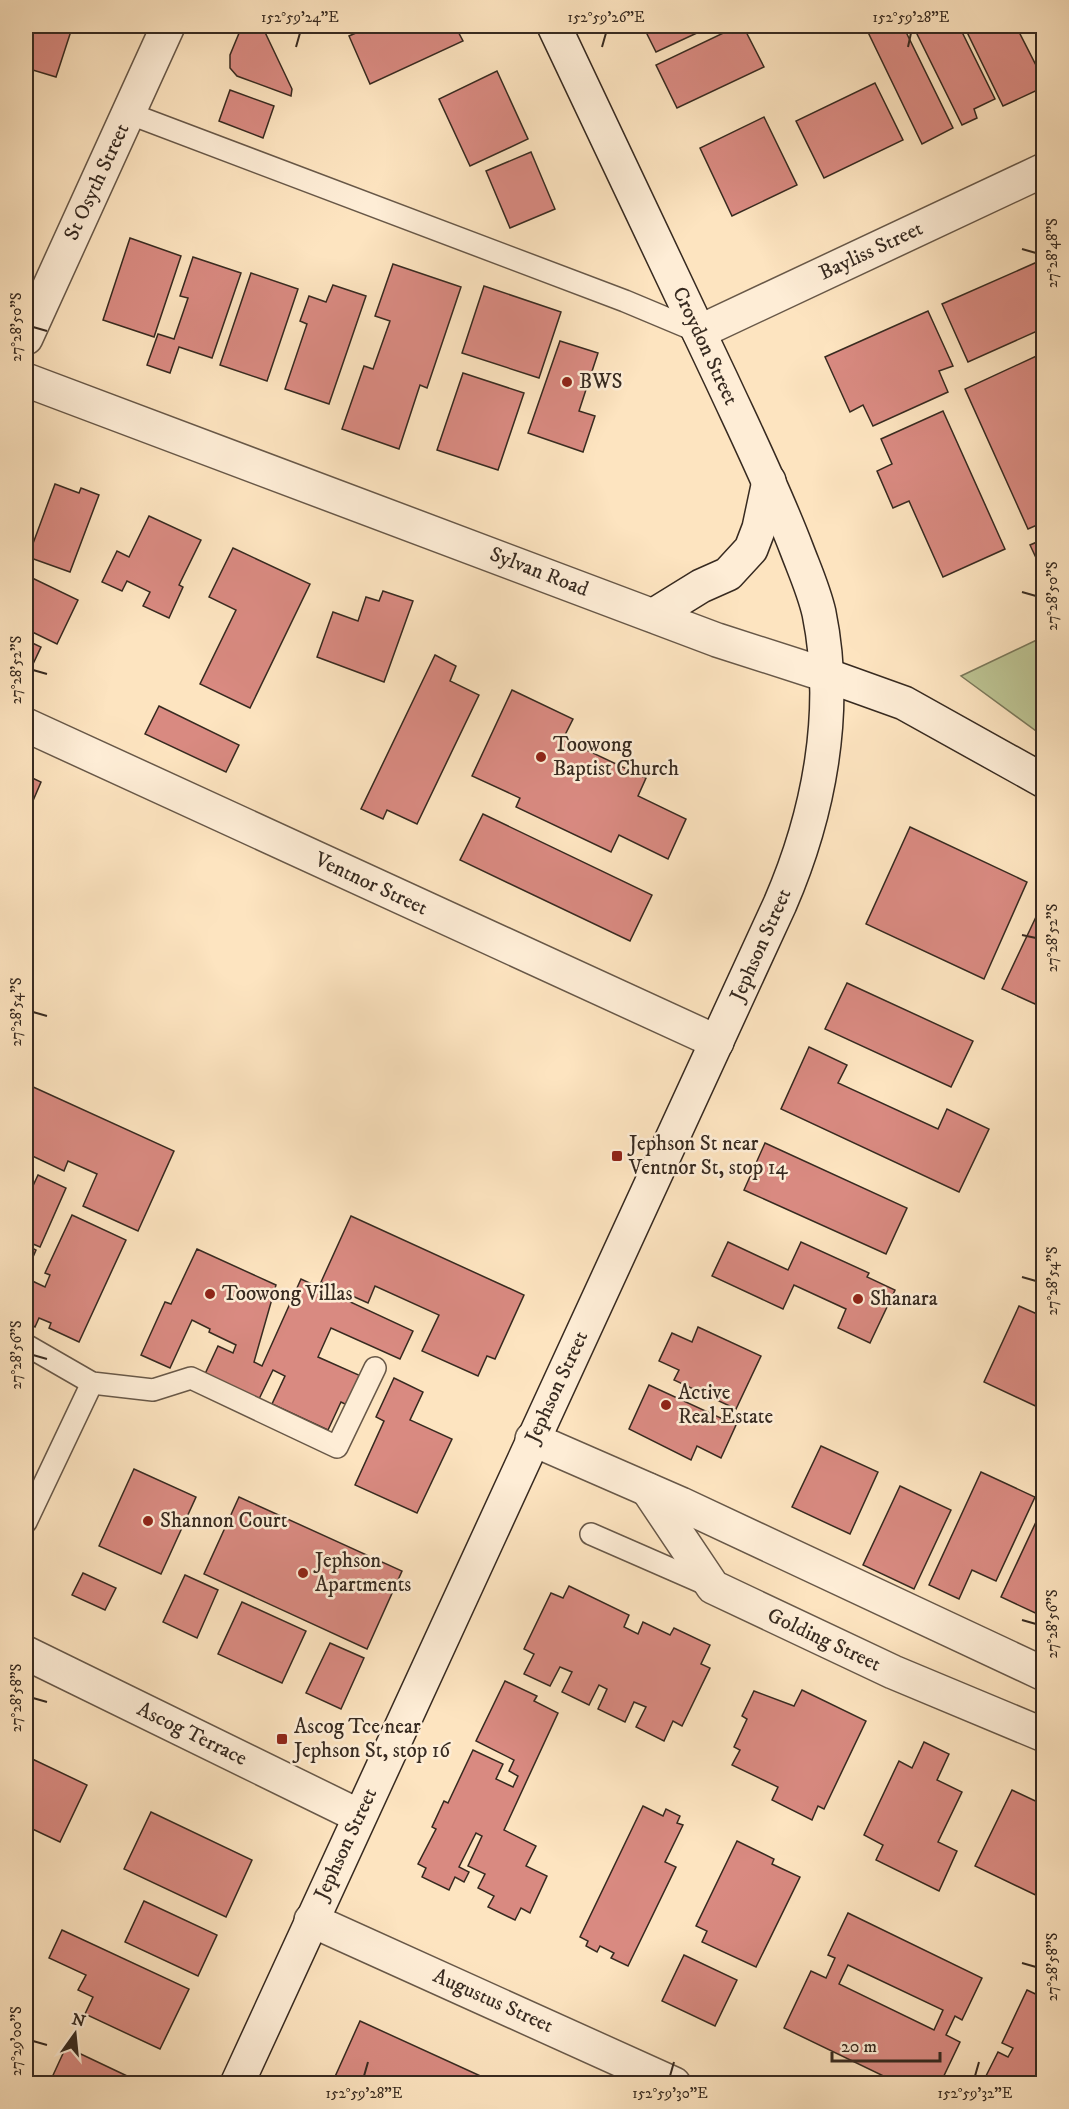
<svg xmlns="http://www.w3.org/2000/svg" width="1069" height="2109" font-family="'IM FELL DW Pica',serif">
<rect width="100%" height="100%" fill="#fde4c0"/>
<filter id="stains"><feTurbulence type="fractalNoise" baseFrequency=".00333" numOctaves="4"/><feColorMatrix values="0 0 0 0 .2 0 0 0 0 .09 0 0 0 0 .02 0 0 0 .5 -.17"/></filter>
<radialGradient id="worn" r=".72"><stop offset=".6" stop-color="#630" stop-opacity="0"/><stop offset="1" stop-color="#630" stop-opacity=".3"/></radialGradient>
<!-- green -->
<polygon fill="#bdc594" stroke="#7a785a" stroke-width="1.5" points="1043,637 1043,736 961,676"/>
<!-- building -->
<g fill="#d98a81" stroke="#372a20" stroke-width="1.5" fill-rule="evenodd">
<polygon points="26,26 72,28 56,77 26,68"/>
<polygon points="242,26 262,26 292,89 291,96 237,76 230,68 230,55"/>
<polygon points="372,26 455,26 463,41 370,84 349,36"/>
<polygon points="643,26 712,26 656,52"/>
<polygon points="738,26 743,26 764,67 677,108 656,65"/>
<polygon points="865,26 903,26 953,128 922,144"/>
<polygon points="913,26 959,26 995,99 974,109 977,118 962,125"/>
<polygon points="964,26 1016,26 1044,81 1044,87 1003,106"/>
<polygon points="1034,26 1044,26 1044,45"/>
<polygon points="497,71 528,139 470,166 439,99"/>
<polygon points="875,83 903,140 824,178 796,121"/>
<polygon points="230,90 274,106 263,138 219,121"/>
<polygon points="764,117 797,185 732,216 700,148"/>
<polygon points="531,152 555,209 510,228 486,171"/>
<polygon points="130,238 181,256 154,337 103,320"/>
<polygon points="193,257 241,273 212,358 179,347 170,373 147,365 158,334 174,339 188,298 180,296"/>
<polygon points="1044,259 1044,328 968,362 942,304"/>
<polygon points="393,264 461,287 427,388 420,385 399,449 342,429 364,366 373,369 390,321 375,316"/>
<polygon points="251,273 298,289 267,381 220,365"/>
<polygon points="333,285 366,296 329,404 285,389 307,324 300,321 309,296 326,302"/>
<polygon points="484,286 561,312 539,378 462,353"/>
<polygon points="928,311 953,366 939,371 948,392 873,426 863,405 850,412 825,357"/>
<polygon points="560,341 598,353 579,411 595,416 583,452 528,433"/>
<polygon points="1043,353 1044,522 1028,529 965,389"/>
<polygon points="463,373 524,393 498,470 437,450"/>
<polygon points="943,411 1005,549 943,577 909,501 893,508 877,471 892,464 881,439"/>
<polygon points="55,484 79,493 81,488 99,495 70,572 28,557"/>
<polygon points="149,516 201,540 179,585 183,587 169,618 143,606 150,592 127,581 122,591 102,582 117,551 129,557"/>
<polygon points="1044,539 1044,575 1030,545"/>
<polygon points="233,548 310,584 250,708 200,684 236,610 209,597"/>
<polygon points="26,575 78,600 57,644 26,629"/>
<polygon points="383,591 413,601 384,682 317,657 333,612 358,621 366,597 379,601"/>
<polygon points="26,640 41,647 33,664 26,661"/>
<polygon points="435,655 456,666 450,681 479,695 417,824 387,810 383,819 361,809"/>
<polygon points="512,690 573,719 563,739 646,778 638,796 686,819 668,859 619,835 611,852 516,807 520,798 472,776"/>
<polygon points="159,706 239,745 226,772 145,734"/>
<polygon points="26,775 41,782 26,817"/>
<polygon points="483,814 652,895 630,941 460,860"/>
<polygon points="910,827 1027,882 984,979 866,924"/>
<polygon points="1044,900 1044,1008 1002,989"/>
<polygon points="847,983 973,1041 951,1087 825,1029"/>
<polygon points="809,1047 847,1065 838,1083 938,1129 947,1109 989,1129 959,1192 781,1109"/>
<polygon points="31,1086 174,1151 138,1231 83,1206 97,1174 68,1161 64,1171 26,1153 26,1098"/>
<polygon points="765,1143 907,1208 886,1254 744,1190"/>
<polygon points="38,1175 66,1188 40,1247 26,1241 26,1201"/>
<polygon points="72,1215 126,1240 79,1342 49,1328 51,1323 39,1318 35,1327 26,1322 26,1278 45,1287 50,1275 45,1273"/>
<polygon points="351,1216 524,1295 495,1359 487,1356 478,1376 422,1351 439,1315 375,1286 368,1303 321,1282"/>
<polygon points="728,1242 788,1270 801,1242 869,1273 867,1277 895,1290 870,1343 838,1328 846,1309 794,1285 783,1309 712,1276"/>
<polygon points="26,1245 36,1250 26,1273"/>
<polygon points="197,1249 276,1285 254,1362 262,1366 301,1279 413,1331 400,1359 331,1328 318,1357 361,1376 347,1405 341,1402 328,1430 272,1404 285,1376 273,1370 259,1399 205,1374 218,1346 233,1353 236,1345 209,1332 210,1329 192,1320 170,1368 141,1355 165,1302 171,1304"/>
<polygon points="1019,1306 1044,1317 1044,1410 984,1382"/>
<polygon points="698,1327 761,1356 736,1409 674,1380 679,1370 659,1361 672,1333 692,1342"/>
<polygon points="394,1378 423,1392 410,1420 452,1439 417,1513 355,1485 384,1421 376,1417"/>
<polygon points="649,1385 736,1425 721,1458 697,1446 691,1460 629,1429"/>
<polygon points="821,1446 878,1472 850,1534 792,1507"/>
<polygon points="134,1469 196,1497 161,1574 99,1546"/>
<polygon points="981,1472 1035,1497 996,1581 972,1570 959,1599 929,1585"/>
<polygon points="900,1486 951,1510 914,1589 863,1565"/>
<polygon points="239,1497 402,1571 367,1649 204,1574"/>
<polygon points="1043,1507 1044,1507 1044,1617 1001,1597"/>
<polygon points="83,1573 116,1588 105,1610 72,1595"/>
<polygon points="185,1575 218,1590 197,1638 163,1622"/>
<polygon points="569,1586 629,1615 624,1627 638,1634 643,1622 670,1635 674,1628 710,1645 701,1664 710,1668 682,1726 673,1721 664,1741 636,1727 646,1707 634,1702 625,1722 598,1709 607,1689 599,1685 589,1705 562,1692 572,1672 560,1667 550,1686 524,1674 534,1654 524,1649 551,1593 563,1598"/>
<polygon points="242,1602 306,1631 282,1683 218,1654"/>
<polygon points="330,1643 364,1658 341,1709 306,1693"/>
<polygon points="505,1681 537,1696 534,1701 558,1713 504,1830 536,1846 526,1866 547,1876 530,1913 521,1908 515,1920 488,1907 494,1896 478,1888 485,1874 468,1866 482,1836 476,1833 459,1867 469,1872 464,1882 455,1877 449,1890 422,1877 426,1868 418,1864 436,1829 432,1827 444,1801 448,1803 473,1750 503,1764 496,1779 513,1787 518,1776 509,1771 514,1760 476,1741"/>
<polygon points="802,1690 866,1721 824,1809 818,1806 812,1820 772,1800 778,1787 732,1765 740,1750 734,1747 747,1719 742,1716 754,1691 794,1706"/>
<polygon points="924,1742 949,1754 937,1780 962,1792 938,1842 957,1851 939,1891 876,1860 883,1845 864,1835 899,1761 912,1768"/>
<polygon points="26,1756 87,1785 60,1842 26,1826"/>
<polygon points="1012,1790 1044,1805 1044,1899 975,1866"/>
<polygon points="643,1806 663,1816 666,1809 680,1816 677,1823 683,1825 665,1862 676,1867 628,1966 611,1958 614,1953 600,1946 597,1952 586,1946 588,1941 580,1937"/>
<polygon points="151,1812 252,1860 226,1917 124,1869"/>
<polygon points="737,1841 774,1859 772,1864 800,1877 756,1967 702,1942 707,1931 696,1926"/>
<polygon points="144,1901 217,1935 198,1976 125,1942"/>
<path d="M848,1913L982,1978L962,2020L955,2016L946,2035L960,2042L940,2084H900L784,2028L811,1971L826,1978L835,1958L828,1955ZM848,1965L943,2010L934,2030L839,1984Z"/>
<polygon points="62,1930 189,1989 160,2049 85,2014 93,1997 78,1990 86,1975 49,1958"/>
<polygon points="684,1955 737,1980 715,2026 662,2001"/>
<polygon points="1027,1990 1044,1998 1044,2064 1034,2084 982,2084 998,2052 1008,2057 1013,2048 1002,2043"/>
<polygon points="360,2021 498,2084 345,2084 334,2079"/>
<polygon points="66,2047 144,2084 49,2084"/>
</g>
<g fill="none" stroke-linecap="round" stroke-linejoin="round">
<defs>
<g id="service">
<polyline points="128,113 625,301 699,332"/>
<polyline points="26,1345 92,1383 153,1390 191,1378 337,1447 375,1368"/>
<polyline points="26,1522 92,1383"/>
<polyline points="591,1534 710,1586"/>
</g>
<g id="minor">
<polyline points="699,332 1044,170"/>
<polyline points="26,338 168,26"/>
<polyline points="26,725 717,1042"/>
<polyline points="532,1439 681,1504 1044,1674"/>
<polyline points="648,1490 713,1587 893,1672 1044,1735"/>
<polyline points="26,1653 359,1816"/>
<polyline points="311,1920 674,2084"/>
</g>
<polyline id="tertiary" points="26,380 717,640 826,675"/>
<g id="secondary">
<polyline points="654,615 701,586 728,574 751,549 759,528 769,481"/>
<polyline points="826,675 904,703 1044,781"/>
<path d="M237,2084L780,904C819,814 839,711 819,613C814,591 805,571 797,550C775,492 748,437 722,381C666,263 610,144 554,26"/>
</g>
</defs>
<!-- service casing -->
<use href="#service" stroke="#685848" stroke-width="24"/>
<!-- minor casing -->
<use href="#minor" stroke="#685848" stroke-width="36"/>
<!-- tertiary casing -->
<use href="#tertiary" stroke="#685848" stroke-width="36"/>
<!-- secondary casing -->
<use href="#secondary" stroke="#372a20" stroke-width="36"/>
<!-- service -->
<use href="#service" stroke="#feedd6" stroke-width="21"/>
<!-- minor -->
<use href="#minor" stroke="#feedd6" stroke-width="33"/>
<!-- tertiary -->
<use href="#tertiary" stroke="#feedd6" stroke-width="33"/>
<!-- secondary -->
<use href="#secondary" stroke="#feedd6" stroke-width="33"/>
</g>
<!-- ticks -->
<path fill="none" stroke="#372a20" stroke-width="2" d="M296,47L300,33M602,47L606,33M908,47L911,33M1022,249L1036,253M33,327L47,331M1022,592L1036,596M33,670L47,674M1022,935L1036,938M33,1012L47,1016M1022,1277L1036,1281M33,1355L47,1359M1022,1620L1036,1624M33,1698L47,1702M1022,1963L1036,1967M33,2041L47,2045M364,2076L368,2062M670,2076L674,2062M975,2076L979,2062"/>
<!-- markers -->
<g fill="#8f2418" stroke="#feedd6" stroke-width="2">
<circle cx="567" cy="382" r="6"/>
<circle cx="541" cy="757" r="6"/>
<rect x="611" y="1150" width="12" height="12" rx="3"/>
<circle cx="210" cy="1294" r="6"/>
<circle cx="858" cy="1299" r="6"/>
<circle cx="666" cy="1405" r="6"/>
<circle cx="148" cy="1521" r="6"/>
<circle cx="303" cy="1573" r="6"/>
<rect x="276" y="1733" width="12" height="12" rx="3"/>
</g>
<g text-anchor="middle" dominant-baseline="central" stroke-width="5" stroke-linejoin="round" paint-order="stroke">
<!-- street labels -->
<g font-size="21" fill="#372a20" stroke="#feedd6">
<text transform="translate(97 182) rotate(-65)">St Osyth Street</text>
<text transform="translate(871 251) rotate(-25)">Bayliss Street</text>
<text transform="translate(705 346) rotate(65)">Croydon Street</text>
<text transform="translate(539 572) rotate(21)">Sylvan Road</text>
<text transform="translate(371 884) rotate(25)">Ventnor Street</text>
<text transform="translate(761 945) rotate(-66)">Jephson Street</text>
<text transform="translate(557 1387) rotate(-65)">Jephson Street</text>
<text transform="translate(824 1640) rotate(25)">Golding Street</text>
<text transform="translate(192 1734) rotate(26)">Ascog Terrace</text>
<text transform="translate(346 1844) rotate(-65)">Jephson Street</text>
<text transform="translate(493 2001) rotate(24)">Augustus Street</text>
</g>
<!-- poi labels -->
<g font-size="21" fill="#372a20" stroke="#feedd6" text-anchor="start">
<text x="579" y="382">BWS</text>
<text x="553" y="745">Toowong<tspan x="553" dy="24">Baptist Church</tspan></text>
<text x="629" y="1144">Jephson St near<tspan x="629" dy="24">Ventnor St, stop 14</tspan></text>
<text x="222" y="1294">Toowong Villas</text>
<text x="870" y="1299">Shanara</text>
<text x="678" y="1393">Active<tspan x="678" dy="24">Real Estate</tspan></text>
<text x="160" y="1521">Shannon Court</text>
<text x="315" y="1561">Jephson<tspan x="315" dy="24">Apartments</tspan></text>
<text x="294" y="1727">Ascog Tce near<tspan x="294" dy="24">Jephson St, stop 16</tspan></text>
</g>
</g>
<!-- margin -->
<rect width="1069" height="2109" fill="none" stroke="#fde4c0" stroke-width="66"/>
<!-- north arrow -->
<g transform="translate(75 2034) rotate(15)" stroke="#feedd6" stroke-width="4.5" paint-order="stroke">
<path d="M0-4.5L10 22L0 15L-10 22Z" fill="#372a20"/>
<text y="-9" font-size="16" font-weight="bold" text-anchor="middle" fill="#372a20">N</text>
</g>
<!-- scale -->
<path d="M832 2052v9h108v-9" fill="none" stroke="#372a20" stroke-width="3"/>
<text x="841" y="2052" font-size="18" fill="#372a20" stroke="#feedd6" stroke-width="4.5" paint-order="stroke">20 m</text>
<rect x="33" y="33" width="1003" height="2043" fill="none" stroke="#372a20" stroke-width="2"/>
<g font-size="15" text-anchor="middle" fill="#372a20">
<text x="300" y="22">152°59'24"E</text>
<text x="606" y="22">152°59'26"E</text>
<text x="911" y="22">152°59'28"E</text>
<text transform="translate(1052 253) rotate(-90)" y="5">27°28'48"S</text>
<text transform="translate(16 327) rotate(-90)" y="5">27°28'50"S</text>
<text transform="translate(1052 596) rotate(-90)" y="5">27°28'50"S</text>
<text transform="translate(16 670) rotate(-90)" y="5">27°28'52"S</text>
<text transform="translate(1052 938) rotate(-90)" y="5">27°28'52"S</text>
<text transform="translate(16 1012) rotate(-90)" y="5">27°28'54"S</text>
<text transform="translate(1052 1281) rotate(-90)" y="5">27°28'54"S</text>
<text transform="translate(16 1355) rotate(-90)" y="5">27°28'56"S</text>
<text transform="translate(1052 1624) rotate(-90)" y="5">27°28'56"S</text>
<text transform="translate(16 1698) rotate(-90)" y="5">27°28'58"S</text>
<text transform="translate(1052 1967) rotate(-90)" y="5">27°28'58"S</text>
<text transform="translate(16 2041) rotate(-90)" y="5">27°29'00"S</text>
<text x="364" y="2098">152°59'28"E</text>
<text x="670" y="2098">152°59'30"E</text>
<text x="975" y="2098">152°59'32"E</text>
</g>
<rect width="100%" height="100%" filter="url(#stains)"/>
<rect width="100%" height="100%" fill="url(#worn)"/>
</svg>
